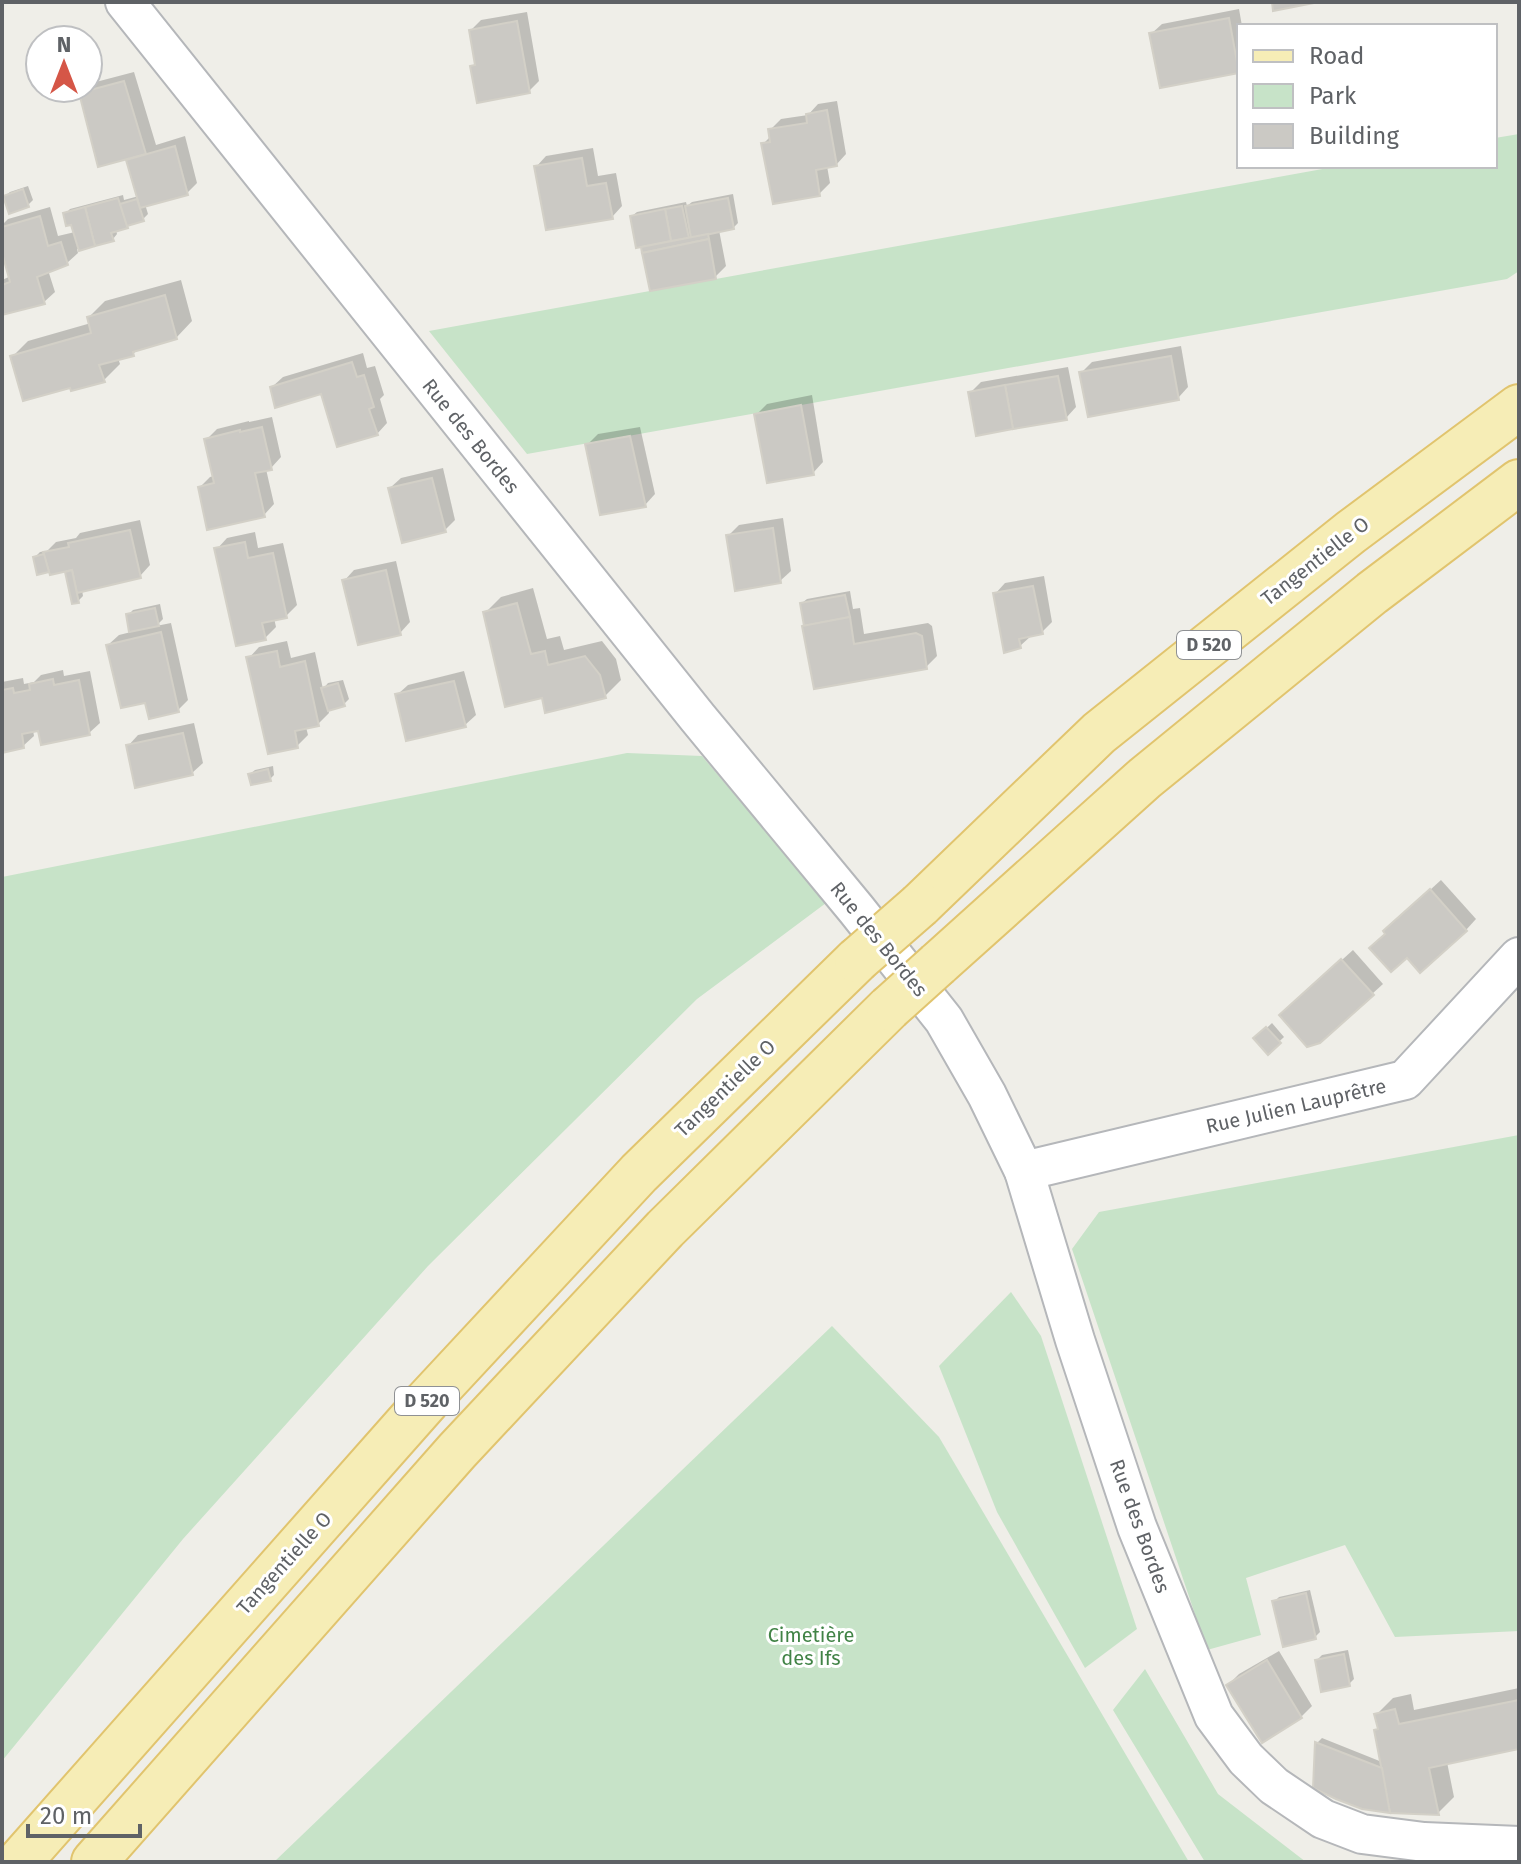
<svg xmlns="http://www.w3.org/2000/svg" width="1521" height="1864" font-family="'Fira Sans',sans-serif">
<rect width="100%" height="100%" fill="#efeee8"/>
<!-- green -->
<g fill="#c7e3c8">
<polygon points="1519,134 1519,271 1507,279 527,454 429,331 1339,166 1495,166 1495,138"/>
<polygon points="627,753 702,756 826,903 697,999 428,1266 183,1539 2,1761 2,877"/>
<polygon points="1519,1135 1519,1631 1395,1637 1345,1545 1246,1578 1261,1635 1207,1650 1072,1249 1099,1212"/>
<polygon points="1011,1292 1041,1336 1137,1629 1085,1668 997,1512 939,1366"/>
<polygon points="832,1326 939,1437 1189,1862 274,1862"/>
<polygon points="1145,1669 1218,1794 1306,1862 1205,1862 1113,1710"/>
</g>
<!-- shadow -->
<g fill="#0003">
<polygon points="1239,9 1242,26 1239,26 1238,71 1151,34 1162,24"/>
<polygon points="527,12 539,81 529,91 472,67 477,62 471,30 481,20"/>
<polygon points="134,72 156,145 185,136 197,183 187,193 145,204 148,214 143,219 116,230 117,234 113,239 77,249 78,253 67,263 48,270 55,292 44,302 2,313 2,280 11,276 2,246 2,225 8,219 50,207 58,236 75,232 65,214 70,209 123,195 124,200 139,196 127,157 81,93 92,83"/>
<polygon points="837,101 846,154 836,165 827,166 830,183 819,194 763,144 771,136 770,130 781,119 808,115 818,104"/>
<polygon points="593,148 598,176 616,173 622,206 612,217 536,167 546,156"/>
<polygon points="28,186 33,200 28,205 5,196 10,192"/>
<polygon points="733,194 738,223 733,228 719,230 726,266 715,277 651,288 643,245 632,216 637,212 686,202 687,206 692,202"/>
<polygon points="181,280 192,321 176,338 139,348 133,354 118,358 120,364 104,380 12,357 28,341 91,323 89,317 105,301"/>
<polygon points="1181,346 1188,387 1178,398 1081,373 1092,362"/>
<polygon points="363,353 367,368 375,366 384,395 380,399 387,423 377,434 322,392 272,387 283,377"/>
<polygon points="1068,367 1076,407 1066,418 970,393 981,382"/>
<polygon points="812,395 823,462 813,473 757,414 767,404"/>
<polygon points="272,417 281,457 271,468 266,469 274,504 264,515 200,487 210,477 214,476 206,440 217,429 249,421 249,422"/>
<polygon points="640,427 655,494 645,505 587,445 598,434"/>
<polygon points="443,468 455,520 445,530 390,488 401,478"/>
<polygon points="783,518 791,571 780,581 728,536 739,525"/>
<polygon points="140,520 150,565 140,576 82,590 83,596 78,601 67,573 71,568 39,572 35,557 40,552 47,551 56,542 76,538 80,533"/>
<polygon points="255,532 258,548 283,543 297,605 286,616 274,618 276,627 265,638 217,549 227,538"/>
<polygon points="396,561 410,622 400,633 344,581 354,570"/>
<polygon points="1044,576 1052,622 1042,632 1031,636 1020,646 995,594 1005,583"/>
<polygon points="533,588 547,639 560,636 564,650 602,641 616,659 621,680 605,696 544,695 485,613 501,597"/>
<polygon points="850,591 853,609 860,608 864,634 928,623 932,626 937,656 926,667 815,687 802,603 807,599"/>
<polygon points="160,604 163,619 156,626 171,623 188,700 178,710 146,700 108,645 119,635 131,632 128,615 133,610"/>
<polygon points="287,641 291,658 315,652 323,689 328,683 343,680 349,699 344,704 328,709 329,713 318,724 306,727 308,735 297,746 249,658 259,647"/>
<polygon points="63,670 64,676 90,671 100,723 89,733 39,729 33,730 34,736 23,746 2,751 2,682 23,678 24,684 34,682 41,675"/>
<polygon points="464,671 476,715 465,725 397,695 408,685"/>
<polygon points="194,723 203,763 192,773 128,746 138,735"/>
<polygon points="273,766 274,775 270,779 250,774 255,770"/>
<polygon points="1441,880 1476,919 1466,930 1387,933 1396,921"/>
<polygon points="1353,950 1383,984 1372,994 1292,1005"/>
<polygon points="1272,1023 1284,1037 1268,1052 1256,1038"/>
<polygon points="1310,1590 1320,1632 1315,1637 1274,1602 1279,1597"/>
<polygon points="1348,1650 1354,1679 1349,1684 1317,1660 1322,1655"/>
<polygon points="1279,1651 1312,1706 1301,1717 1228,1685 1239,1674"/>
<polygon points="1519,1688 1519,1747 1447,1762 1454,1797 1438,1813 1315,1786 1317,1743 1322,1738 1382,1762 1376,1731 1379,1728 1377,1714 1393,1698 1411,1694 1414,1710"/>
</g>
<!-- building -->
<g fill="#cbc9c4" stroke="#d3d0c7" stroke-width="2">
<polygon points="1272,2 1319,2 1273,11"/>
<polygon points="1229,18 1239,73 1160,88 1149,33"/>
<polygon points="517,21 530,93 477,103 470,66 475,65 469,30"/>
<polygon points="124,81 146,154 98,167 79,93"/>
<polygon points="827,110 837,166 816,170 820,196 773,204 761,143 770,142 768,129 807,123 806,114"/>
<polygon points="175,146 188,195 140,208 126,160"/>
<polygon points="582,158 587,186 606,183 613,219 546,230 534,166"/>
<polygon points="23,189 29,207 9,214 3,196"/>
<polygon points="118,198 128,228 111,233 114,241 95,246 85,207"/>
<polygon points="728,198 734,229 691,238 685,206"/>
<polygon points="137,199 144,221 127,226 120,204"/>
<polygon points="682,206 689,238 671,241 665,209"/>
<polygon points="85,207 95,246 79,251 71,225 66,226 63,213"/>
<polygon points="665,209 671,241 636,248 630,216"/>
<polygon points="40,216 48,246 61,242 68,265 37,277 45,304 2,315 2,285 10,282 2,253 2,227"/>
<polygon points="708,234 709,239 642,253 641,247"/>
<polygon points="709,239 716,279 650,291 642,253"/>
<polygon points="165,295 177,339 133,352 134,356 99,365 105,382 71,391 70,388 23,401 10,356 91,333 87,317"/>
<polygon points="1171,356 1179,400 1088,417 1079,372"/>
<polygon points="352,362 357,377 364,375 374,407 369,409 378,435 337,447 321,394 275,408 270,387"/>
<polygon points="1058,376 1067,420 1013,429 1005,385"/>
<polygon points="1005,385 1013,429 976,436 968,392"/>
<polygon points="801,405 814,475 767,483 754,414"/>
<polygon points="262,427 272,470 255,473 265,517 207,530 198,487 214,483 204,439 240,430 240,432"/>
<polygon points="630,436 646,507 600,515 585,444"/>
<polygon points="432,478 446,532 402,543 388,488"/>
<polygon points="773,528 781,583 735,591 726,535"/>
<polygon points="130,530 141,578 77,593 72,570 50,575 43,552 69,547 68,543"/>
<polygon points="245,542 248,558 273,553 287,618 262,623 266,640 236,646 214,548"/>
<polygon points="44,554 49,572 37,575 33,557"/>
<polygon points="72,570 79,603 72,604 65,572"/>
<polygon points="386,570 401,635 358,645 342,580"/>
<polygon points="1033,586 1043,634 1019,639 1021,648 1004,653 993,593"/>
<polygon points="845,595 850,617 804,626 800,603"/>
<polygon points="517,603 531,654 545,651 548,665 585,656 600,675 606,698 545,713 542,698 505,707 483,612"/>
<polygon points="155,608 159,626 129,632 126,614"/>
<polygon points="850,617 854,644 916,633 922,636 927,669 814,689 802,626"/>
<polygon points="161,632 179,712 149,719 145,703 121,708 106,645"/>
<polygon points="277,651 280,667 305,661 319,726 295,731 298,748 268,754 246,657"/>
<polygon points="53,679 54,685 79,680 90,735 41,745 38,731 22,734 24,748 2,753 2,690 13,688 14,693 30,690 29,684"/>
<polygon points="454,681 466,727 406,741 395,694"/>
<polygon points="338,683 345,706 328,711 321,688"/>
<polygon points="183,733 193,775 135,788 126,745"/>
<polygon points="268,769 271,781 251,785 248,774"/>
<polygon points="1430,889 1467,931 1420,973 1407,958 1391,972 1369,948 1385,934 1383,931"/>
<polygon points="1341,959 1374,995 1320,1043 1307,1047 1279,1015"/>
<polygon points="1266,1027 1281,1043 1268,1055 1253,1038"/>
<polygon points="1306,1593 1316,1639 1283,1647 1272,1601"/>
<polygon points="1344,1654 1350,1686 1321,1692 1315,1660"/>
<polygon points="1267,1660 1302,1718 1262,1743 1226,1685"/>
<polygon points="1519,1700 1519,1749 1429,1768 1439,1815 1390,1813 1374,1730 1378,1729 1374,1714 1395,1709 1399,1724"/>
<polygon points="1315,1742 1382,1768 1390,1813 1362,1809 1336,1799 1313,1788"/>
</g>
<g fill="none" stroke-linecap="round" stroke-linejoin="round">
<defs>
<g id="minor">
<polyline points="125,2 698,718 856,909 944,1020 987,1095 1024,1171 1075,1340 1137,1527 1214,1716 1246,1759 1274,1786 1323,1819 1362,1834 1424,1842 1519,1846"/>
<polyline points="1024,1171 1405,1080 1519,957"/>
</g>
<g id="primary">
<polyline points="920,905 1099,733 1351,532 1519,407"/>
<polyline points="938,964 1145,778 1372,593 1519,482"/>
<polyline points="19,1862 427,1401 639,1173 857,960"/>
<polyline points="94,1862 457,1451 665,1229 889,1008"/>
</g>
</defs>
<!-- minor casing -->
<use href="#minor" stroke="#b5b7ba" stroke-width="42"/>
<!-- primary casing -->
<use href="#primary" stroke="#e1c46e" stroke-width="48"/>
<!-- minor -->
<use href="#minor" stroke="#fff" stroke-width="38"/>
<!-- primary -->
<use href="#primary" stroke="#f6edb6" stroke-width="44"/>
<defs>
<g id="primary-bridge">
<polyline points="857,960 920,905"/>
<polyline points="889,1008 938,964"/>
</g>
</defs>
<!-- primary-bridge casing -->
<use href="#primary-bridge" stroke="#e1c46e" stroke-width="48" stroke-linecap="butt"/>
<!-- primary-bridge -->
<use href="#primary-bridge" stroke="#f6edb6" stroke-width="44"/>
</g>
<g text-anchor="middle" dominant-baseline="central" stroke-width="6" stroke-linejoin="round" paint-order="stroke">
<!-- shield labels -->
<g fill="#fff" stroke="#8f9194" stroke-width="2">
<rect x="1177" y="631" width="64" height="28" rx="6"/>
<rect x="395" y="1387" width="64" height="28" rx="6"/>
</g>
<g font-size="18" font-weight="bold" fill="#5f6266">
<text x="1209" y="645">D 520</text>
<text x="427" y="1401">D 520</text>
</g>
<!-- street labels -->
<g font-size="20" fill="#5f6266" stroke="#fff">
<text transform="translate(471 436) rotate(51)">Rue des Bordes</text>
<text transform="translate(1315 561) rotate(-38)">Tangentielle O</text>
<text transform="translate(879 939) rotate(51)">Rue des Bordes</text>
<text transform="translate(725 1088) rotate(-44)">Tangentielle O</text>
<text transform="translate(1296 1106) rotate(-13)">Rue Julien Lauprêtre</text>
<text transform="translate(1140 1526) rotate(70)">Rue des Bordes</text>
<text transform="translate(284 1563) rotate(-48)">Tangentielle O</text>
</g>
<!-- park labels -->
<g font-size="20" fill="#418346" stroke="#fff">
<text x="811" y="1635">Cimetière<tspan x="811" dy="23">des Ifs</tspan></text>
</g>
</g>
<!-- border -->
<rect width="1521" height="1864" fill="none" stroke="#5f6266" stroke-width="8"/>
<!-- legend -->
<rect x="1237" y="24" width="260" height="144" fill="#ffffff" stroke="#bfc0c2" stroke-width="2"/>
<rect x="1253" y="50" width="40" height="12" fill="#f6edb6" stroke="#bfc0c2" stroke-width="2"/>
<text x="1309" y="64" font-size="24" fill="#5f6266">Road</text>
<rect x="1253" y="84" width="40" height="24" fill="#c7e3c8" stroke="#bfc0c2" stroke-width="2"/>
<text x="1309" y="104" font-size="24" fill="#5f6266">Park</text>
<rect x="1253" y="124" width="40" height="24" fill="#cbc9c4" stroke="#bfc0c2" stroke-width="2"/>
<text x="1309" y="144" font-size="24" fill="#5f6266">Building</text>
<!-- north arrow -->
<g transform="translate(64 64)"><circle r="38" fill="#ffffff" stroke="#bfc0c2" stroke-width="2"/>
<path d="M0-6L14 30L0 20L-14 30Z" fill="#d55647"/>
<text y="-12" font-size="22" font-weight="bold" text-anchor="middle" fill="#5f6266">N</text>
</g>
<!-- scale -->
<path d="M28 1824v12h112v-12" fill="none" stroke="#5f6266" stroke-width="4"/>
<text x="40" y="1824" font-size="24" fill="#5f6266" stroke="#ffffff" stroke-width="6" paint-order="stroke">20 m</text>
</svg>
